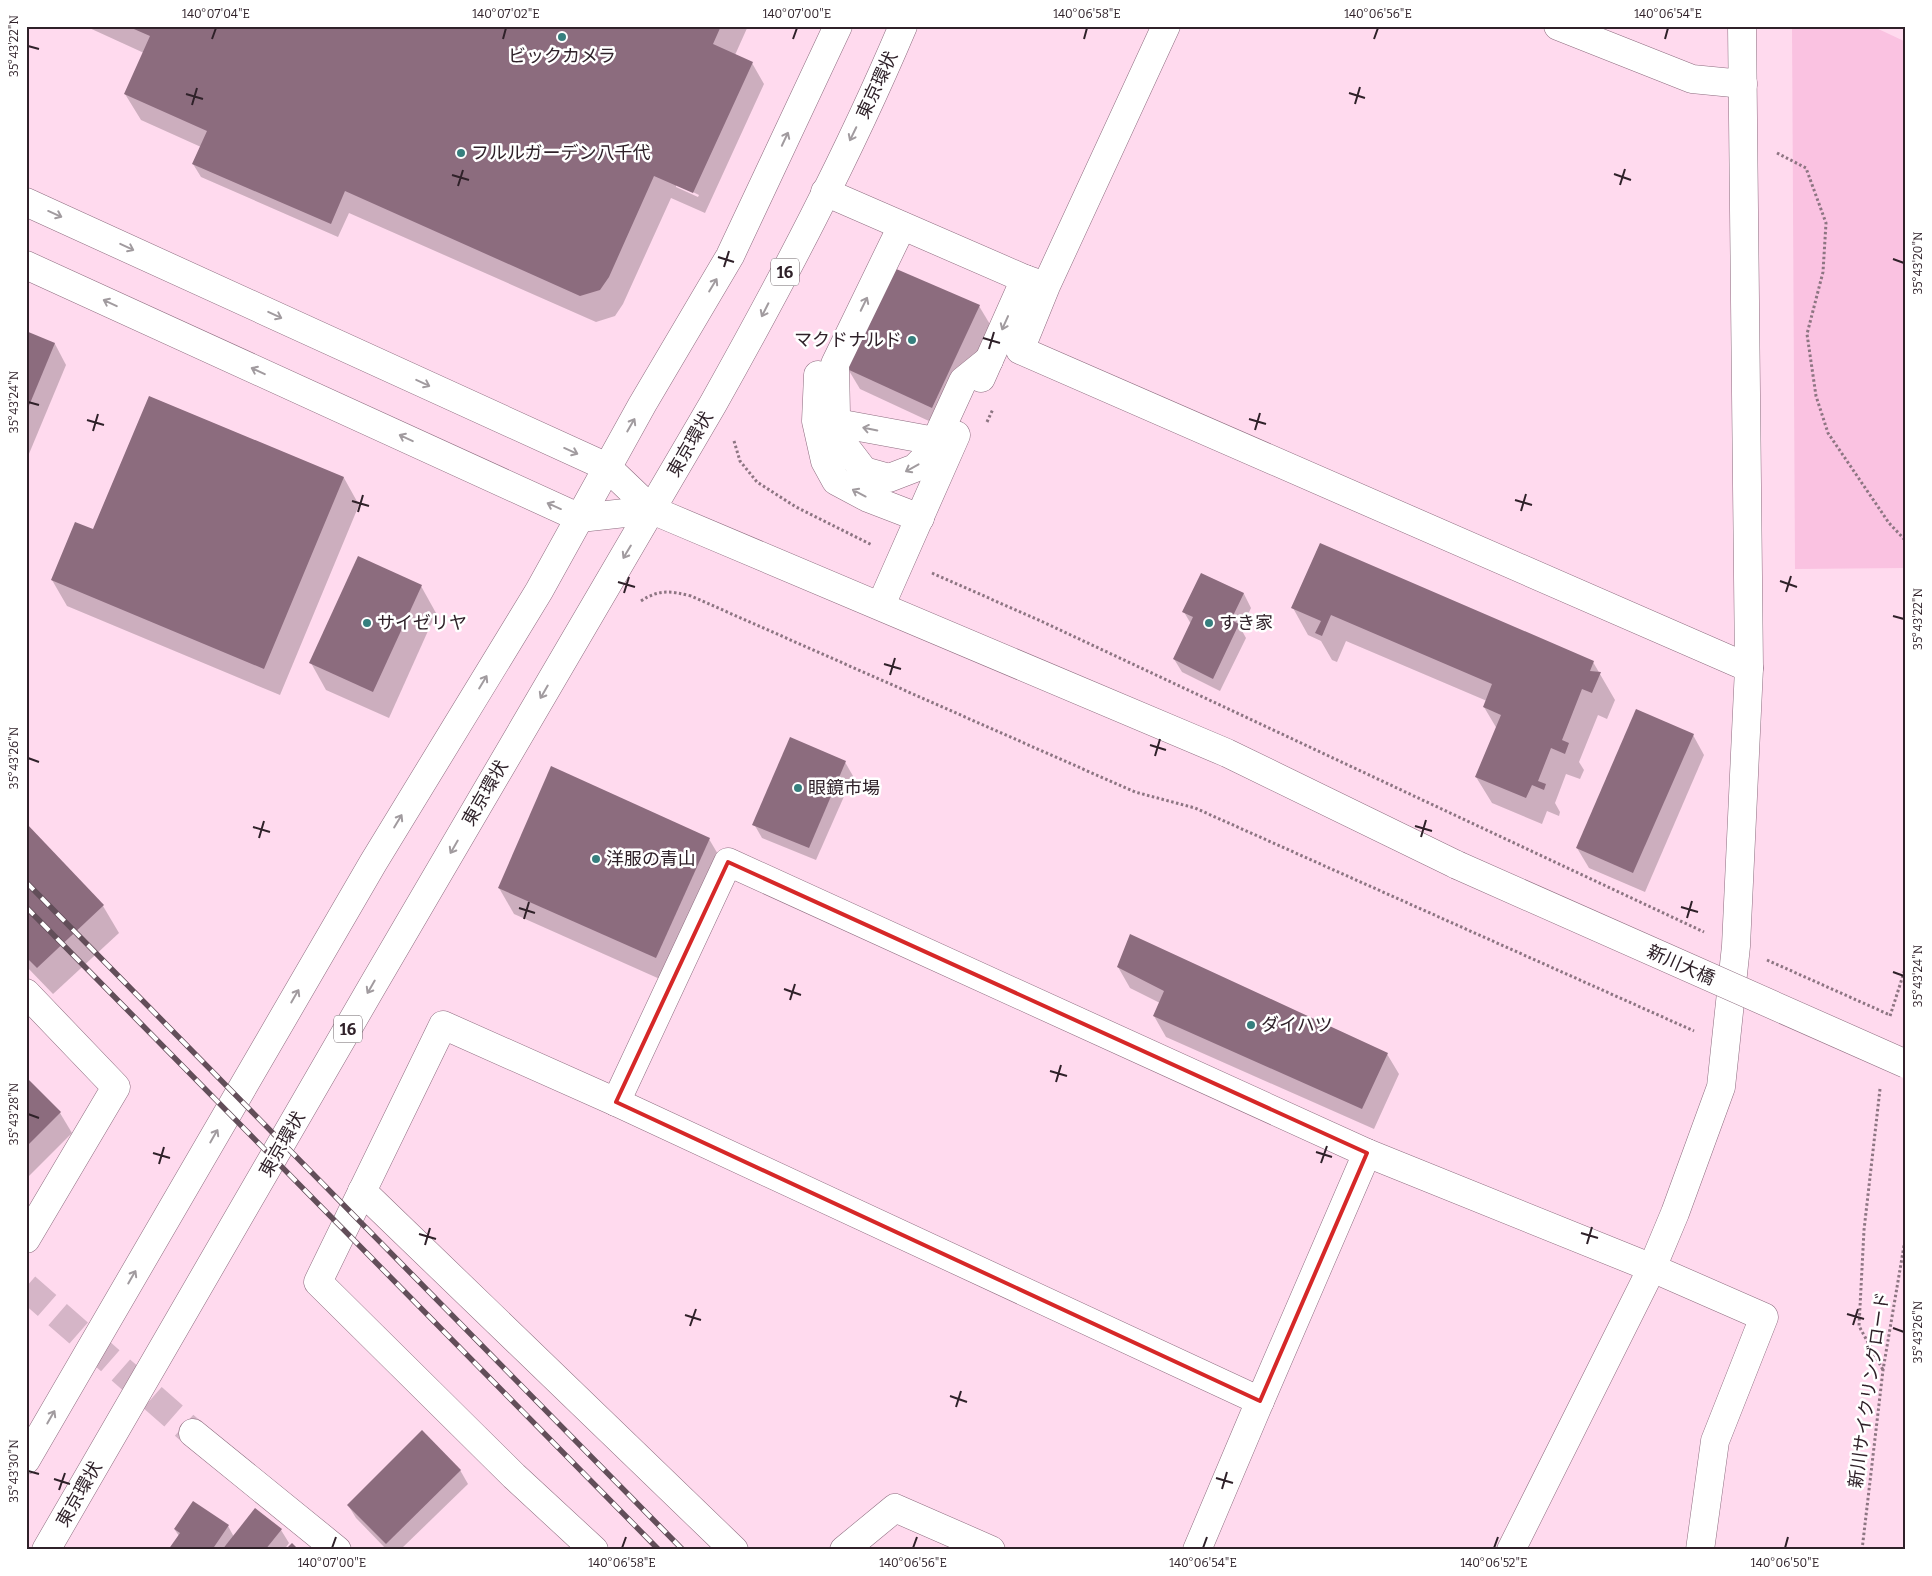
<svg xmlns="http://www.w3.org/2000/svg" width="1932" height="1576" font-family="Bitter,'Noto Sans JP',serif">
<rect width="100%" height="100%" fill="#ffdaee"/>
<!-- green -->
<polygon fill="#fac2e1" points="1792,26 1872,26 1906,42 1906,568 1795,569"/>
<!-- shadow -->
<g fill="#0003" fill-rule="evenodd">
<path d="M85,26H748L735,55L752,63L764,84L705,213L671,198L623,304L615,316L596,322L349,213L338,237L201,177L193,164L201,147L141,120L125,94L144,53ZM676,184L699,195L698,197L676,187Z"/>
<polygon points="979,306 991,326 944,428 860,389 848,369"/>
<polygon points="26,332 55,344 66,365 26,461"/>
<polygon points="150,397 344,478 359,505 280,695 67,606 52,580 94,531"/>
<polygon points="1320,544 1593,662 1615,700 1607,719 1598,715 1579,762 1584,770 1580,779 1566,774 1555,803 1560,812 1559,816 1547,811 1542,824 1492,803 1476,777 1497,729 1484,707 1487,701 1346,641 1337,662 1332,660 1321,641 1308,635 1293,608"/>
<polygon points="1202,574 1244,594 1251,608 1241,629 1246,638 1220,691 1182,672 1174,659 1191,624 1184,612"/>
<polygon points="421,586 436,613 389,718 326,690 311,663"/>
<polygon points="1693,735 1704,755 1645,892 1589,868 1577,848"/>
<polygon points="845,762 853,776 816,860 762,838 754,824"/>
<polygon points="26,825 103,906 119,933 53,994 26,966"/>
<polygon points="709,839 725,866 671,984 514,914 499,888"/>
<polygon points="1118,967 1387,1054 1399,1074 1374,1129 1166,1037 1154,1016 1160,1003 1130,988"/>
<polygon points="26,1078 60,1113 72,1133 26,1179"/>
<polygon points="460,1470 468,1484 400,1550 387,1550 356,1518 348,1505"/>
<polygon points="228,1526 234,1537 281,1530 289,1543 284,1550 170,1550 179,1536 175,1530"/>
</g>
<!-- building -->
<g fill="#8c6c7e">
<polygon points="127,26 721,26 713,44 753,62 693,193 654,176 609,277 600,290 580,296 345,191 331,224 192,164 207,131 124,94 150,36"/>
<polygon points="894,268 980,305 932,408 847,369"/>
<polygon points="26,331 55,343 26,413"/>
<polygon points="149,396 344,477 264,669 51,580 75,522 93,529"/>
<polygon points="1320,543 1594,661 1590,671 1601,672 1592,693 1582,689 1562,740 1569,743 1565,754 1551,748 1538,781 1546,784 1544,790 1532,785 1526,798 1475,777 1501,715 1483,707 1492,684 1331,615 1322,636 1315,633 1321,621 1291,608"/>
<polygon points="358,556 422,585 373,692 309,663"/>
<polygon points="1201,573 1244,593 1231,620 1239,624 1213,679 1173,659 1193,617 1182,612"/>
<polygon points="1636,709 1694,734 1633,873 1576,848"/>
<polygon points="790,737 846,761 809,848 752,825"/>
<polygon points="551,766 710,838 656,958 498,888"/>
<polygon points="26,823 104,905 37,968 26,957"/>
<polygon points="1130,934 1388,1053 1362,1109 1153,1016 1164,991 1117,967"/>
<polygon points="26,1077 61,1112 26,1147"/>
<polygon points="422,1430 461,1470 386,1544 347,1505"/>
<polygon points="193,1501 229,1525 212,1550 168,1550 180,1533 174,1529"/>
<polygon points="255,1508 282,1529 265,1550 222,1550"/>
<polygon points="292,1543 299,1550 285,1550"/>
</g>
<g fill="none" stroke-linecap="round" stroke-linejoin="round">
<!-- minor-tunnel -->
<polyline stroke="#d5b5c7" stroke-width="28" stroke-dasharray="28 14" stroke-linecap="butt" points="26,1287 193,1433"/>
<defs>
<g id="minor">
<polyline points="1166,26 1046,286 1020,350 1749,668"/>
<polyline points="1558,26 1692,79 1743,84"/>
<polyline points="825,192 1025,279 1042,285"/>
<polyline points="26,202 607,467 652,510 1227,753 1457,865"/>
<polyline points="902,226 835,364 836,415 841,441 864,471 889,478 915,468 930,453 963,381 989,360"/>
<polyline points="26,265 580,518 652,510"/>
<polyline points="818,375 816,421 825,461 836,481 868,498 920,518"/>
<polyline points="981,378 1025,279"/>
<polyline points="837,423 935,441"/>
<polyline points="881,605 956,435"/>
<polyline points="26,993 116,1087 26,1239"/>
<polyline points="616,1102 728,862 1367,1153 1652,1268 1764,1317 1715,1441 1700,1550"/>
<polyline points="362,1191 734,1550"/>
<polyline points="193,1433 337,1550"/>
<polyline points="594,1550 514,1476 318,1282 443,1025 616,1102 1260,1401"/>
<polyline points="844,1550 895,1508 991,1550"/>
<polyline points="1197,1550 1260,1401 1367,1153"/>
<polyline points="1511,1550 1652,1268 1675,1213 1721,1087 1736,946 1749,668 1742,26"/>
</g>
<g id="highway">
<polyline points="26,1460 373,863 539,591 642,405 730,256 838,26"/>
<path d="M46,1550L373,985L713,404C782,281 848,156 903,26"/>
</g>
</defs>
<!-- minor casing -->
<use href="#minor" stroke="#8d6c7f" stroke-width="29"/>
<!-- highway casing -->
<use href="#highway" stroke="#8d6c7f" stroke-width="29"/>
<!-- path -->
<g stroke="#8d7582" stroke-width="3" stroke-dasharray="2.5 2.5" stroke-linecap="butt">
<polyline points="1777,153 1806,168 1826,223 1823,272 1807,334 1816,396 1828,433 1889,523 1906,541"/>
<polyline points="987,422 993,409"/>
<polyline points="734,441 740,461 757,482 796,507 872,545"/>
<polyline points="932,573 1043,622 1704,932"/>
<path d="M641,601C659,589 671,591 691,596L1135,792L1195,808L1694,1031"/>
<polyline points="1767,960 1890,1015"/>
<polyline points="1890,1016 1906,966"/>
<polyline points="1880,1089 1864,1230 1859,1326 1883,1370"/>
<polyline points="1862,1550 1883,1370 1906,1234"/>
</g>
<!-- minor -->
<use href="#minor" stroke="#fff" stroke-width="28"/>
<!-- highway -->
<use href="#highway" stroke="#fff" stroke-width="28"/>
<defs>
<g id="rail">
<polyline points="26,882 683,1550"/>
<polyline points="26,907 659,1550"/>
</g>
</defs>
<!-- rail casing -->
<use href="#rail" stroke="#624e59" stroke-width="5.5"/>
<!-- rail -->
<use href="#rail" stroke="#fff" stroke-width="4" stroke-dasharray="11" stroke-linecap="butt"/>
<defs>
<polyline id="minor-bridge" points="1457,865 1906,1064"/>
</defs>
<!-- minor-bridge casing -->
<use href="#minor-bridge" stroke="#8d6c7f" stroke-width="29" stroke-linecap="butt"/>
<!-- minor-bridge -->
<use href="#minor-bridge" stroke="#fff" stroke-width="28"/>
</g>
<!-- one-way arrows -->
<defs><path id="oneway-shaft" d="M-6 0H5M1.5-3L5.5 0L1.5 3" fill="none" stroke-width="1.6" stroke-linecap="round" stroke-linejoin="round" transform="scale(1.25)"/></defs>
<g stroke="#a19b9f">
<use href="#oneway-shaft" transform="translate(853 134) rotate(116)"/>
<use href="#oneway-shaft" transform="translate(785 139) rotate(-65)"/>
<use href="#oneway-shaft" transform="translate(55 214) rotate(24)"/>
<use href="#oneway-shaft" transform="translate(127 247) rotate(25)"/>
<use href="#oneway-shaft" transform="translate(713 285) rotate(-59)"/>
<use href="#oneway-shaft" transform="translate(110 303) rotate(-155)"/>
<use href="#oneway-shaft" transform="translate(864 304) rotate(-64)"/>
<use href="#oneway-shaft" transform="translate(765 310) rotate(117)"/>
<use href="#oneway-shaft" transform="translate(275 315) rotate(25)"/>
<use href="#oneway-shaft" transform="translate(1005 323) rotate(114)"/>
<use href="#oneway-shaft" transform="translate(258 371) rotate(-155)"/>
<use href="#oneway-shaft" transform="translate(423 383) rotate(25)"/>
<use href="#oneway-shaft" transform="translate(631 425) rotate(-60)"/>
<use href="#oneway-shaft" transform="translate(870 429) rotate(-169)"/>
<use href="#oneway-shaft" transform="translate(406 438) rotate(-155)"/>
<use href="#oneway-shaft" transform="translate(571 451) rotate(24)"/>
<use href="#oneway-shaft" transform="translate(912 468) rotate(151)"/>
<use href="#oneway-shaft" transform="translate(859 493) rotate(-152)"/>
<use href="#oneway-shaft" transform="translate(554 506) rotate(-156)"/>
<use href="#oneway-shaft" transform="translate(627 552) rotate(121)"/>
<use href="#oneway-shaft" transform="translate(483 682) rotate(-59)"/>
<use href="#oneway-shaft" transform="translate(544 692) rotate(120)"/>
<use href="#oneway-shaft" transform="translate(398 821) rotate(-59)"/>
<use href="#oneway-shaft" transform="translate(454 847) rotate(120)"/>
<use href="#oneway-shaft" transform="translate(371 987) rotate(120)"/>
<use href="#oneway-shaft" transform="translate(295 996) rotate(-60)"/>
<use href="#oneway-shaft" transform="translate(214 1136) rotate(-60)"/>
<use href="#oneway-shaft" transform="translate(132 1277) rotate(-60)"/>
<use href="#oneway-shaft" transform="translate(51 1417) rotate(-60)"/>
</g>
<!-- marked area -->
<path fill="none" stroke="#d62828" stroke-width="4" stroke-linejoin="round" d="M728,862L1367,1153L1260,1401L616,1102Z"/>
<!-- ticks -->
<path fill="none" stroke="#2f2129" stroke-width="2" d="M212,39L216,28M503,39L506,28M793,39L797,28M1084,39L1087,28M1374,39L1378,28M1665,39L1668,28M28,46L39,49M1349,93L1365,98M186,94L203,99M1355,104L1360,87M192,105L197,88M1614,174L1631,180M452,175L469,180M1620,185L1625,169M458,186L463,170M718,257L734,262M1893,259L1904,263M724,267L729,251M983,338L1000,343M989,349L994,332M28,402L39,405M1249,419L1266,424M87,420L104,425M1255,430L1260,413M93,431L98,414M1515,500L1532,505M352,501L369,506M1521,511L1526,494M358,512L363,495M1780,581L1797,587M618,582L635,587M1786,592L1791,576M624,593L629,577M1893,616L1904,619M884,664L901,669M890,675L895,658M1150,745L1166,750M1155,756L1160,739M28,758L39,762M1415,826L1432,831M253,827L270,832M1421,837L1426,820M259,838L264,821M1681,907L1698,912M519,908L535,913M1687,918L1692,901M524,919L529,902M1893,972L1904,976M784,989L801,995M790,1000L795,984M1050,1071L1067,1076M1056,1082L1061,1065M28,1114L39,1118M1316,1152L1332,1157M153,1153L170,1158M1321,1163L1327,1146M159,1164L164,1147M1581,1233L1598,1238M419,1234L436,1239M1587,1244L1592,1227M425,1245L430,1228M1847,1314L1864,1319M685,1315L701,1320M1853,1325L1858,1309M690,1326L696,1309M1893,1328L1904,1332M950,1396L967,1402M956,1407L961,1391M28,1471L39,1474M1216,1478L1233,1483M54,1479L70,1484M1222,1489L1227,1472M59,1490L65,1473M332,1548L336,1537M622,1548L626,1537M913,1548L917,1537M1203,1548L1207,1537M1494,1548L1498,1537M1785,1548L1788,1537"/>
<!-- markers -->
<g fill="#367f7e" stroke="#fff" stroke-width="2">
<circle cx="562" cy="37" r="5"/>
<circle cx="461" cy="153" r="5"/>
<circle cx="912" cy="340" r="5"/>
<circle cx="367" cy="623" r="5"/>
<circle cx="1209" cy="623" r="5"/>
<circle cx="798" cy="788" r="5"/>
<circle cx="596" cy="859" r="5"/>
<circle cx="1251" cy="1025" r="5"/>
</g>
<g text-anchor="middle" dominant-baseline="central" stroke-width="5" stroke-linejoin="round" paint-order="stroke">
<!-- shield labels -->
<g fill="#fff" stroke="#6d6469" stroke-width="1">
<rect x="771" y="258.5" width="28" height="27" rx="4"/>
<rect x="334" y="1015.5" width="28" height="27" rx="4"/>
</g>
<g font-size="16" font-weight="bold" fill="#2f2129">
<text x="785" y="272">16</text>
<text x="348" y="1029">16</text>
</g>
<!-- poi labels -->
<g font-size="18" fill="#2f2129" stroke="#fff" text-anchor="start">
<text x="562" y="56" text-anchor="middle">ビックカメラ</text>
<text x="471" y="153">フルルガーデン八千代</text>
<text x="902" y="340" text-anchor="end">マクドナルド</text>
<text x="377" y="623">サイゼリヤ</text>
<text x="1219" y="623">すき家</text>
<text x="808" y="788">眼鏡市場</text>
<text x="606" y="859">洋服の青山</text>
<text x="1261" y="1025">ダイハツ</text>
</g>
<!-- street labels -->
<g font-size="18" fill="#2f2129" stroke="#fff">
<text transform="translate(877 85) rotate(-65)">東京環状</text>
<text transform="translate(690 444) rotate(-60)">東京環状</text>
<text transform="translate(485 793) rotate(-60)">東京環状</text>
<text transform="translate(1681 965) rotate(24)">新川大橋</text>
<text transform="translate(282 1144) rotate(-60)">東京環状</text>
<text transform="translate(1869 1390) rotate(-82)">新川サイクリングロード</text>
<text transform="translate(79 1494) rotate(-60)">東京環状</text>
</g>
</g>
<!-- border -->
<rect width="1932" height="1576" fill="none" stroke="#ffffff" stroke-width="55"/>
<rect x="28" y="28" width="1876" height="1520" fill="none" stroke="#2f2129" stroke-width="2"/>
<g font-size="12" text-anchor="middle" fill="#2f2129">
<text x="216" y="18">140°07'04"E</text>
<text x="506" y="18">140°07'02"E</text>
<text x="797" y="18">140°07'00"E</text>
<text x="1087" y="18">140°06'58"E</text>
<text x="1378" y="18">140°06'56"E</text>
<text x="1668" y="18">140°06'54"E</text>
<text transform="translate(14 46) rotate(-90)" y="4">35°43'22"N</text>
<text transform="translate(1918 263) rotate(-90)" y="4">35°43'20"N</text>
<text transform="translate(14 402) rotate(-90)" y="4">35°43'24"N</text>
<text transform="translate(1918 619) rotate(-90)" y="4">35°43'22"N</text>
<text transform="translate(14 758) rotate(-90)" y="4">35°43'26"N</text>
<text transform="translate(1918 976) rotate(-90)" y="4">35°43'24"N</text>
<text transform="translate(14 1114) rotate(-90)" y="4">35°43'28"N</text>
<text transform="translate(1918 1332) rotate(-90)" y="4">35°43'26"N</text>
<text transform="translate(14 1471) rotate(-90)" y="4">35°43'30"N</text>
<text x="332" y="1567">140°07'00"E</text>
<text x="622" y="1567">140°06'58"E</text>
<text x="913" y="1567">140°06'56"E</text>
<text x="1203" y="1567">140°06'54"E</text>
<text x="1494" y="1567">140°06'52"E</text>
<text x="1785" y="1567">140°06'50"E</text>
</g>
</svg>
